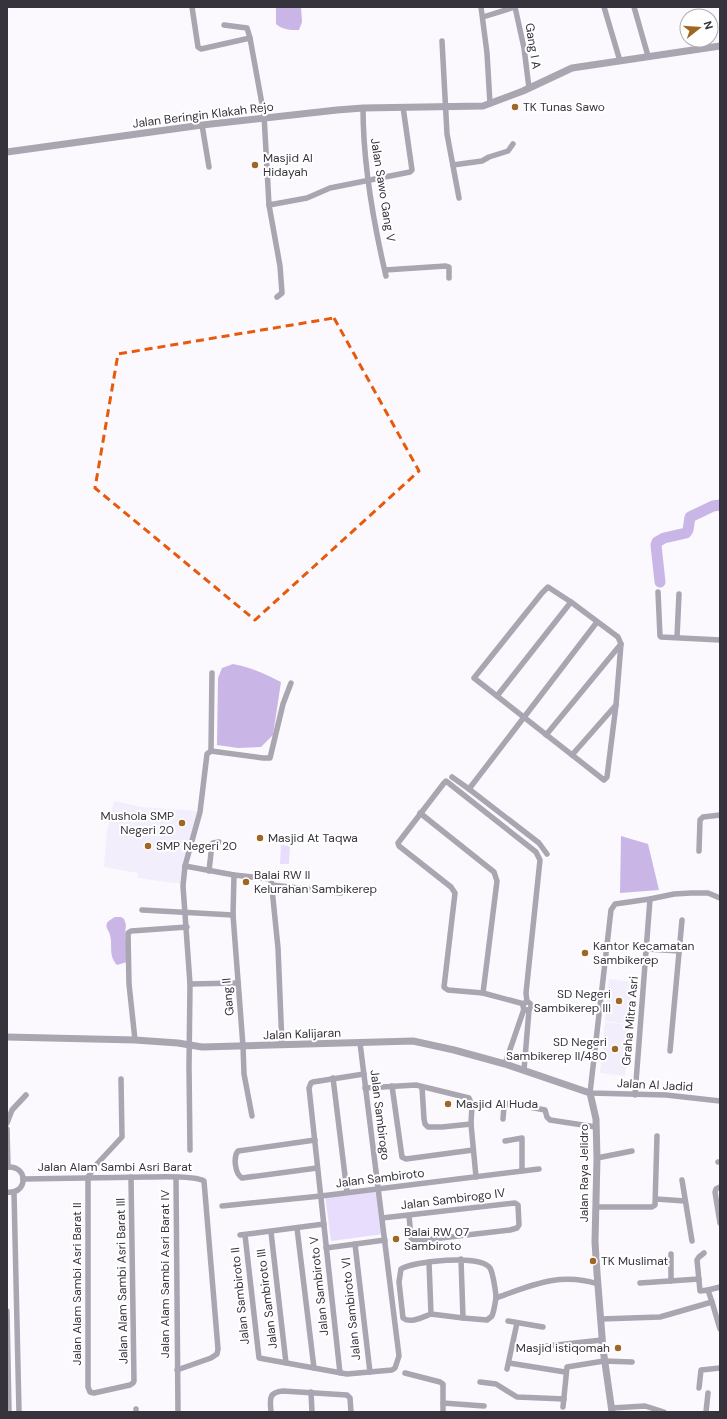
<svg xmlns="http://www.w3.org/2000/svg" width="727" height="1419" font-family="'DM Sans',sans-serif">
<rect width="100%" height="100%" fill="#fbf9fe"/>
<!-- built -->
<g fill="#f3eefc">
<polygon points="114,801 142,807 199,811 182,884 137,878 138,873 104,867 107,830"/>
<polygon points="609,979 633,982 628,1024 605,1021"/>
<polygon points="605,1022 631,1025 625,1076 600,1073"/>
</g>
<!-- green -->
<g fill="#e9ddfd">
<polygon points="281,845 290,846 289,864 280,864"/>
<polygon points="378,1188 384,1234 331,1241 325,1195"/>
</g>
<!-- water -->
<g fill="#c9b6e7">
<path d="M276,7H301L302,22L299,30C290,30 283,30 276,24Z"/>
<path d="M233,664C250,667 266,674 281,682L273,735L261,747L238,748L217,745L218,678L222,668Z"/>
<polygon points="621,836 648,844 659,890 620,893"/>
<path d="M115,917H121L124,919L126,925L125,934L128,960L127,962L117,965C108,955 113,947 110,935C109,930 105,928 107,923C109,920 112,919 115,917Z"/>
</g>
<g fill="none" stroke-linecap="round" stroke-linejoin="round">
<!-- river -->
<polyline stroke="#c9b6e7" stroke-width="11" points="660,582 656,545 657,542 664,538 686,533 688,530 690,517 713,506 720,505"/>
<!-- minor -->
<g stroke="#a9a5b1" stroke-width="5.5">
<polyline points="192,7 198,47 201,49 250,38"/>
<polyline points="481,7 487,53 490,104"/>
<polyline points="515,7 524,48 529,88"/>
<polyline points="604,7 620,61"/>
<polyline points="634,7 648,56"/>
<polyline points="483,17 515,7"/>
<polyline points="224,25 247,28 250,38 264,115 269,205 280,266 282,293 277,297"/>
<polyline points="442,41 447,134 459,198"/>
<path d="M363,108C363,164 373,221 386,276"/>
<polyline points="202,125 209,167"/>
<polyline points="453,165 482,161 489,157 508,151 513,144"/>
<polyline points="269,205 307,198 330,188 410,172 412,170 403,107"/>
<polyline points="385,270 446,266 449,267 449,278"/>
<polygon points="548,587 571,602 618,637 621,644 616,705 607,777 604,780 474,678 542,593"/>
<polyline points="658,592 660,636 661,637 720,640"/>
<polyline points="677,637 679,594"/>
<polyline points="497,696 571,602"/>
<polyline points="546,735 621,644"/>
<polyline points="211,751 212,673"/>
<polyline points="572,755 616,705"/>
<polyline points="452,777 469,789"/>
<polyline points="420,813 494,872 497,881 483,993"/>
<polyline points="699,851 700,820 703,817 720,815"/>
<polyline points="547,854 539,843 469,789 597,622"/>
<polyline points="185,866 234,875 271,879 278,948 282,1045"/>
<polyline points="209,871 212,844 213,843 219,842"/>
<polyline points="234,875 233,915 243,1046 244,1074 252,1116"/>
<polyline points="272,885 341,893"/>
<polyline points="720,898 708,893 691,893 674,894 650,899 615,904 611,910 590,1093 666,1095 720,1101"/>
<polyline points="142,910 233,915"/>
<polyline points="647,949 679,951"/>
<polyline points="190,984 238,983"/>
<circle cx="527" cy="1006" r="4"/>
<polyline points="524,1004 483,993 448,990 445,988 444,987 455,893 451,887 399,846 398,843 444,783 446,781 536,852 540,860 526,993 527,1002"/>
<polyline points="135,1040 129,984 128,933 131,931 187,927"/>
<polyline points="670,1051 682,920"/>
<polyline points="505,1064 524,1009"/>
<polyline points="524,1070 529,1010"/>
<polyline points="333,1078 347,1192"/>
<polyline points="121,1079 122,1137 96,1165 88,1177 88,1387 90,1392 94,1393 130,1385 133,1383 134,1381 131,1177"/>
<polyline points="392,1086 402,1157 406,1159 473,1150"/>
<polyline points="422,1087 424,1119 425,1124 428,1127 442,1127 471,1124"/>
<polyline points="365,1088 416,1085 469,1098 472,1105 471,1124 476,1177"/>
<polyline points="635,1095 650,899"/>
<polyline points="503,1119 504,1106 509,1103 545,1110 547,1117 550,1120 596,1127"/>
<polyline points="7,1123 12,1110 26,1095"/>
<polyline points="7,1129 8,1167"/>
<path d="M315,1140L238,1151C233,1157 235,1174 242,1178L317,1168"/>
<polyline points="505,1141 522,1138 522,1171"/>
<polyline points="190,1150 189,1067 190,984 183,886 185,866 200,812 207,754 211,751 263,758 270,758 283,704 291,683"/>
<polyline points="597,1158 632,1151"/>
<polyline points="718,1162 720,1162"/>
<path d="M7,1167C29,1165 28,1195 7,1192"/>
<polyline points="176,1178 178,1412"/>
<path d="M23,1179C64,1178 105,1178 146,1177C158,1177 195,1175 204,1181L218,1349L217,1354L211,1358L177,1370"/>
<polyline points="682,1180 692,1241"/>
<polyline points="720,1187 716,1189 715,1192 720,1223"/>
<polyline points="14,1192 19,1412"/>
<polyline points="656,1199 685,1201"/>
<polyline points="222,1206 321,1196 539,1169"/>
<polyline points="596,1207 652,1207 655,1205 657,1136"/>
<polyline points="382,1218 515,1203 518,1205 519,1225 517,1228 510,1230 415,1241 411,1238 409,1215"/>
<polyline points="297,1228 314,1368"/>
<polyline points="271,1232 286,1363"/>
<polyline points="240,1235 324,1224"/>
<polyline points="245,1235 259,1358 347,1374 392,1370 395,1368 399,1356 360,1043"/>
<polyline points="355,1244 370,1372"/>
<polyline points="326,1248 385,1240"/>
<polyline points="704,1253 699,1257 697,1260 700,1291 708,1290 712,1302"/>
<polyline points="429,1262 431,1314 463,1318"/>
<polyline points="671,1281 671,1254"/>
<polyline points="640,1283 699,1279"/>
<polyline points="708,1290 720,1287"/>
<path d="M496,1298C532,1285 560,1272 598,1284"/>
<polyline points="7,1311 9,1412"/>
<path d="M431,1314C423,1317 410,1324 403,1318L399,1282L401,1269C414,1261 480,1254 490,1268C493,1273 496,1293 496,1298C495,1304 494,1311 492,1316L487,1320L463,1318L461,1259"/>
<polyline points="601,1319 660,1317 712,1302 720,1329"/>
<polyline points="508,1321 543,1327"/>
<polyline points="538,1347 602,1340"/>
<polyline points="509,1363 565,1372"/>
<polyline points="507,1369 517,1323"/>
<polyline points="340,1373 309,1088 311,1083 313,1082 364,1074"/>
<polyline points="405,1373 440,1382 443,1384 443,1412"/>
<polyline points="480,1382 496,1384 517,1397 564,1399"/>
<polyline points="699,1388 701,1370 720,1368"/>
<polyline points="311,1392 312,1412"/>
<polyline points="443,1403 484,1406"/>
<polyline points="563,1407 567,1367 604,1361 632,1362"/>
<polyline points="612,1408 645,1406 664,1412"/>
<polyline points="136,1409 136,1412"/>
<path d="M271,1412C270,1400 268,1392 283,1391L347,1395L350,1398L351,1412"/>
<polyline points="706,1412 708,1393"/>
</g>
<!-- tertiary -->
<g stroke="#a9a5b1" stroke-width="7">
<polyline points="7,152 202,125 337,110 363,108 483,106 523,91 572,68 720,46"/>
<polyline points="7,1037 135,1040 178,1043 202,1047 413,1041 454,1050 505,1064 590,1093 596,1119 597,1158 595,1242 597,1273 603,1349 612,1412"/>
</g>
</g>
<!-- marked area -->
<path fill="none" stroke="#e8590c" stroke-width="3" stroke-dasharray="8 5" stroke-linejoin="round" d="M334,318L419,471L255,620L95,488L118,354Z"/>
<!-- markers -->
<g fill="#9f6624" stroke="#fff" stroke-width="1.5">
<circle cx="515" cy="107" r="4"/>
<circle cx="255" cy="165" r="4"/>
<circle cx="182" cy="823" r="4"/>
<circle cx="260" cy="838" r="4"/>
<circle cx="148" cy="846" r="4"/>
<circle cx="246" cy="882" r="4"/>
<circle cx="585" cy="953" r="4"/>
<circle cx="619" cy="1001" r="4"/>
<circle cx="615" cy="1049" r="4"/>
<circle cx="448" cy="1104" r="4"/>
<circle cx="396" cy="1239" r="4"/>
<circle cx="593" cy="1261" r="4"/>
<circle cx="618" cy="1348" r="4"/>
</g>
<g text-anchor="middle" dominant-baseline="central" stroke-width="4" stroke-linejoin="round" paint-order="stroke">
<!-- street labels -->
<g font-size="12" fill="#37333d" stroke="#fff">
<text transform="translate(533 46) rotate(81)">Gang I A</text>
<text transform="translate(203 115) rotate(-7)">Jalan Beringin Klakah Rejo</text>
<text transform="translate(383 190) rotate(81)">Jalan Sawo Gang V</text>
<text transform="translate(228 997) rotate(-95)">Gang II</text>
<text transform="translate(630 1021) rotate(-85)">Graha Mitra Asri</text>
<text transform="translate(302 1034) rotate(-2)">Jalan Kalijaran</text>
<text transform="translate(655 1085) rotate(3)">Jalan Al Jadid</text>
<text transform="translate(380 1115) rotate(83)">Jalan Sambirogo</text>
<text x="115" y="1167">Jalan Alam Sambi Asri Barat</text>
<text transform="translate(584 1173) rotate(-90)">Jalan Raya Jelidro</text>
<text transform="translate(380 1178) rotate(-7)">Jalan Sambiroto</text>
<text transform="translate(453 1199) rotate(-7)">Jalan Sambirogo IV</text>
<text transform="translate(165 1274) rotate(-90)">Jalan Alam Sambi Asri Barat IV</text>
<text transform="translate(122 1281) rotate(-91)">Jalan Alam Sambi Asri Barat III</text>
<text transform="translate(77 1284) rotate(-90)">Jalan Alam Sambi Asri Barat II</text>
<text transform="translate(319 1286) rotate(-96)">Jalan Sambiroto V</text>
<text transform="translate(240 1296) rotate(-96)">Jalan Sambiroto II</text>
<text transform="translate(267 1299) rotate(-97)">Jalan Sambiroto III</text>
<text transform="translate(351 1309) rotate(-96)">Jalan Sambiroto VI</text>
</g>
<!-- poi labels -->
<g font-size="12" fill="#37333d" stroke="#fff" text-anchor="start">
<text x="523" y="107">TK Tunas Sawo</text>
<text x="263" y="158">Masjid Al<tspan x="263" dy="14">Hidayah</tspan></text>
<text x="174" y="816" text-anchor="end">Mushola SMP<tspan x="174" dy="14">Negeri 20</tspan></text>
<text x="268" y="838">Masjid At Taqwa</text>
<text x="156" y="846">SMP Negeri 20</text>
<text x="254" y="875">Balai RW II<tspan x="254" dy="14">Kelurahan Sambikerep</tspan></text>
<text x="593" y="946">Kantor Kecamatan<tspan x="593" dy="14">Sambikerep</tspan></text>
<text x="611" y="994" text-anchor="end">SD Negeri<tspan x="611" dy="14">Sambikerep III</tspan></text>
<text x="607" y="1042" text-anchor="end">SD Negeri<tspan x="607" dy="14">Sambikerep II/480</tspan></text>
<text x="456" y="1104">Masjid Al Huda</text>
<text x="404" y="1232">Balai RW 07<tspan x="404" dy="14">Sambiroto</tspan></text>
<text x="601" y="1261">TK Muslimat</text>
<text x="610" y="1348" text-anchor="end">Masjid istiqomah</text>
</g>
</g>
<!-- border -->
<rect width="727" height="1419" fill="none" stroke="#37333d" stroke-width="16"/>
<!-- north arrow -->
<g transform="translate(699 28) rotate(73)"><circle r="19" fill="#ffffff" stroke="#afadb1"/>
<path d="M0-3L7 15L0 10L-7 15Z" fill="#9f6624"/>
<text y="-6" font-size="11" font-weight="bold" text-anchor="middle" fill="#37333d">N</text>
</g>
</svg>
